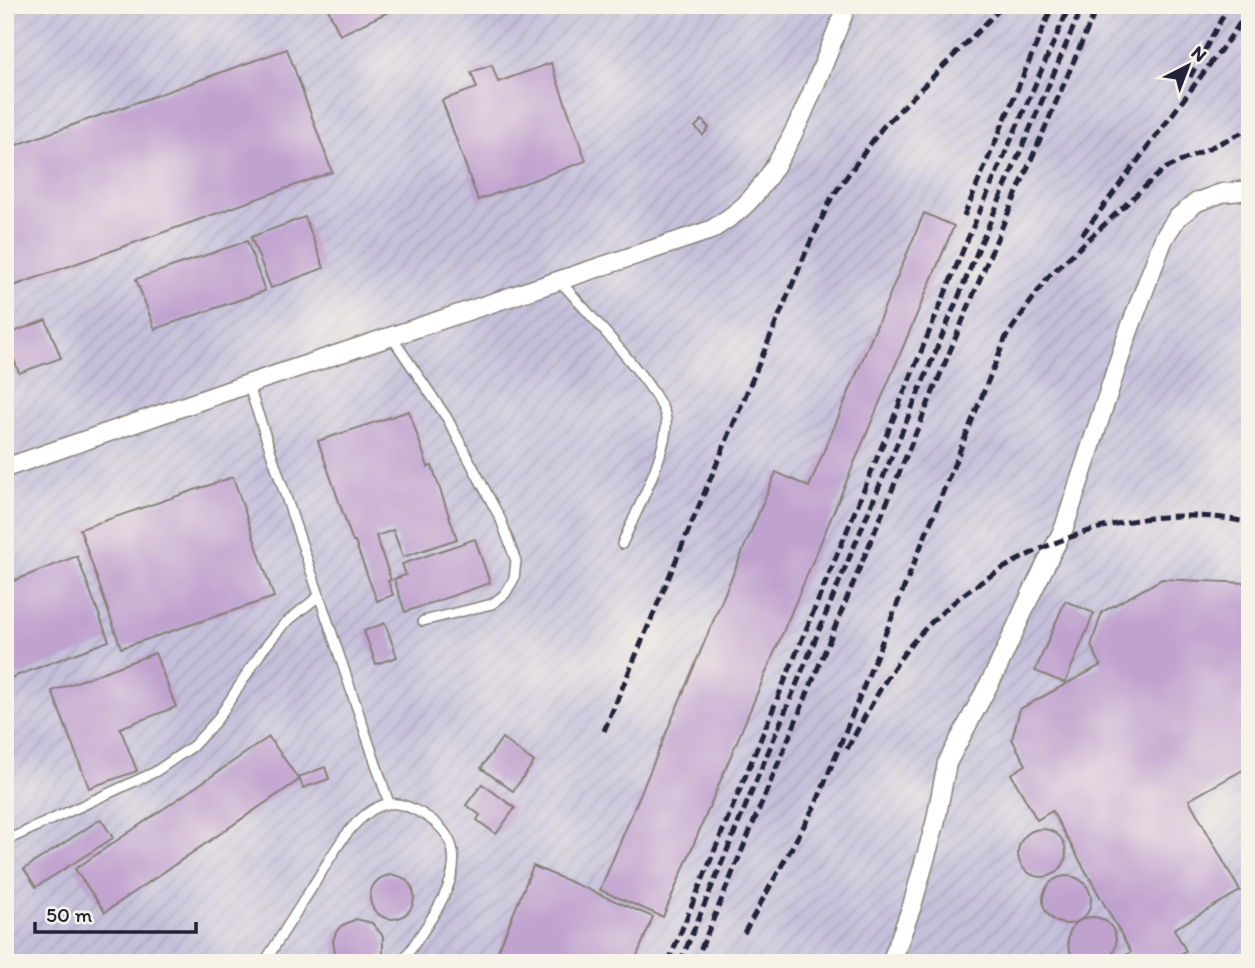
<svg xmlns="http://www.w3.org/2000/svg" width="1255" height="968" font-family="Itim,sans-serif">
<defs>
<pattern id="industrial-furrows" width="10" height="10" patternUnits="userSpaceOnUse" patternTransform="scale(1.75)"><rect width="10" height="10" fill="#c5c0da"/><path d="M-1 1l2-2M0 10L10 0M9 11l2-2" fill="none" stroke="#a9a5bc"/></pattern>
</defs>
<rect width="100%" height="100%" fill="#f7f3e8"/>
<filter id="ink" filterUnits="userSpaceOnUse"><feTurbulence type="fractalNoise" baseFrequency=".0143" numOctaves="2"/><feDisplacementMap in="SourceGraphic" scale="14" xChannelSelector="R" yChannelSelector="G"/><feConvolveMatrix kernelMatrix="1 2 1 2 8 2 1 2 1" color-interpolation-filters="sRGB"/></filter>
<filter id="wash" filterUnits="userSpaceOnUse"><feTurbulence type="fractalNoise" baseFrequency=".00686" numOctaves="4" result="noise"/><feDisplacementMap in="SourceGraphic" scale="28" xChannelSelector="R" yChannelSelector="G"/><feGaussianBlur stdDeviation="1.57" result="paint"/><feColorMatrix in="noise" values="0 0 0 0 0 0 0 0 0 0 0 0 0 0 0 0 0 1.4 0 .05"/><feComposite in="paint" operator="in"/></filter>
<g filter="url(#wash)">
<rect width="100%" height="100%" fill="#ebddb9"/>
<!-- industrial -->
<rect fill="url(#industrial-furrows)" x="5" y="5" width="1245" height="958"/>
<g id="blocks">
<!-- building -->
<g fill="#c0a2cf">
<polygon points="326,5 403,5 340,35"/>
<polygon points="287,49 332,172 5,289 5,149"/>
<polygon points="551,63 586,161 478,200 442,100 477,88 471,72 492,65 498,82"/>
<polygon points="702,120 709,128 703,135 695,127"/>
<polygon points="924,213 954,226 663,917 600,890 776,472 809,487"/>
<polygon points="305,217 324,268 271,288 251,237"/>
<polygon points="247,241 265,291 155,329 136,279"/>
<polygon points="46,320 61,358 19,373 5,335"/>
<polygon points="409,411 428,467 432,466 457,539 403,557 393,530 376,536 391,580 388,581 393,595 377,601 355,542 353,542 318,441"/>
<polygon points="233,477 274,597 121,648 80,529"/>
<polygon points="475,539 490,583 405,612 394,579 406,575 402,564"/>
<polygon points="77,556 109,641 5,680 5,584"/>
<polygon points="1162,579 1246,583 1250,590 1250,766 1189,800 1240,891 1174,929 1186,951 1164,963 1112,963 1131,952 1052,811 1037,820 1011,774 1026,765 1012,739 1020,709 1101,665 1091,646 1102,612"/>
<polygon points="1065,601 1094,613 1065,683 1035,671"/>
<polygon points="385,623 397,657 376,664 364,631"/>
<polygon points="155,653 176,707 120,728 137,771 89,788 52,691"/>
<polygon points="269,737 299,780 105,912 75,869"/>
<polygon points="502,738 534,762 513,791 481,768"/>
<polygon points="325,767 329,779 303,788 299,777"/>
<polygon points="482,784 515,808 496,834 477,820 480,815 466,805"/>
<polygon points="101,819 113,838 36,887 24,869"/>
<circle cx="1042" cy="853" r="24"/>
<polygon points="533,866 653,917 634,963 493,963"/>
<circle cx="392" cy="897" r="22"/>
<circle cx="1067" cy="900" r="24"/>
<circle cx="1092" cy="941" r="24"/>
<polygon points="356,919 372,923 383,936 383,953 376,963 341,963 336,957 333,941 336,932 341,926"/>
</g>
</g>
</g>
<g filter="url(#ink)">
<use href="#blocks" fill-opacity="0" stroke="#86807a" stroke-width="2"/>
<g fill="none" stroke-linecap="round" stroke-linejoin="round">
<defs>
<g id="service">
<path d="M559,280C580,304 665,394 666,419C669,450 635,514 622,544"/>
<polyline points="391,336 447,418 501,520 516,561 514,579 505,594 492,604 423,621"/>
<polyline points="248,384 389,803"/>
<polyline points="5,841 155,772 193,746 217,720 262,651 284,624 319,596"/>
<path d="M264,963C281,936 299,908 316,881C332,856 346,827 372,810C388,800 402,803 417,811C493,849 432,915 402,963"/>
</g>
<g id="minor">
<path d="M5,468L248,384L711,230C725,221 739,212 750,200C794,151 822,66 847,5"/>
<polyline points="891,963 912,906 935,824 947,763 998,667 1033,590 1064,528 1128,333 1164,238 1177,218 1197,202 1222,193 1250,190"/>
</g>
</defs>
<!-- service casing -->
<use href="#service" stroke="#86807a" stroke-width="12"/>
<!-- minor casing -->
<use href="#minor" stroke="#86807a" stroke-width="21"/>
<!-- service -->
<use href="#service" stroke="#fff" stroke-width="9"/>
<!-- minor -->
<use href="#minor" stroke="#fff" stroke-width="18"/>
<!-- rail -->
<g stroke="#22223b" stroke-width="5" stroke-dasharray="10 5" stroke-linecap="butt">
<polyline points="1190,77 1229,5"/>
<polyline points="964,216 1053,5"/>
<polyline points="1082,235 1234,32 1250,7"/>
<polyline points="604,731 809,245 832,197 882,128 1004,5"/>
<path d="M847,749C869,710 890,666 921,633C999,549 1137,496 1250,523"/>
<polyline points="744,933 816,804 1006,337 1048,277 1164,169 1250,129"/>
<polyline points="668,963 966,243 1070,5"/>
<polyline points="680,963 978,250 1083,5"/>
<polyline points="695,963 990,255 1098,5"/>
</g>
</g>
</g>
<!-- margin -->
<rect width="1255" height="968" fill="none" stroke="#f7f3e8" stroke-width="28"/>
<!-- north arrow -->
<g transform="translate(1188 66) rotate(42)" stroke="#f7f3e8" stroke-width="5" paint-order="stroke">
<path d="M0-5L12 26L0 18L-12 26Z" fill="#22223b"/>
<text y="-10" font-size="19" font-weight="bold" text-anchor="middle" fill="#22223b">N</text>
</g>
<!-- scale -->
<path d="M35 922v10h161v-10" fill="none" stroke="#22223b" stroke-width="3.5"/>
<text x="46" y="922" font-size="21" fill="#22223b" stroke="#f7f3e8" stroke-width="5" paint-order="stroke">50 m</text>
</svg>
